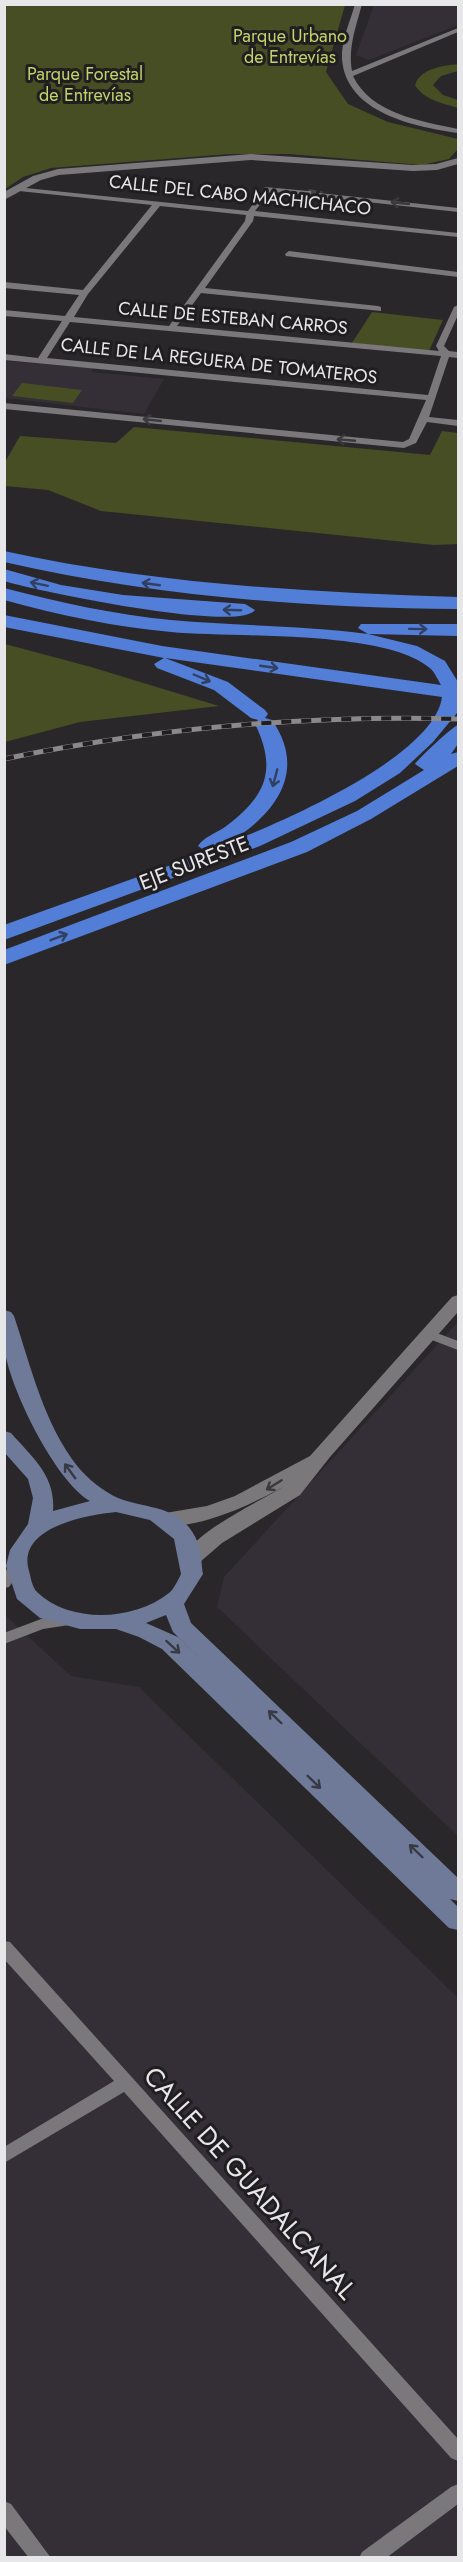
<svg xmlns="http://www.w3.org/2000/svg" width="463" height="2562" font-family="Jost,sans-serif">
<rect width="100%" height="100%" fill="#29272a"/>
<!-- built -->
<g fill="#342f36">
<polygon points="374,5 458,5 458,25 369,60 356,55"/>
<polygon points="4,361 93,368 91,372 164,379 144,414 5,398"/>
<polygon points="458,1322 458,1836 217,1607 224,1577"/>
<polygon points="4,1614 71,1676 139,1687 458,1998 458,2557 5,2557"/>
</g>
<!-- green -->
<g fill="#474e24">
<polygon points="5,5 345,5 326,72 348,104 388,122 458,139 458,149 449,159 422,165 289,154 230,154 51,168 23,177 5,189"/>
<path d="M458,64V71L441,76L433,85L443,95L458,100V108C442,103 424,100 415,85C421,68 442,66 458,64Z"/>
<polygon points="372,312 443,320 429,351 352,343"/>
<polygon points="22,383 82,390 73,403 12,396"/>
<polygon points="134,427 430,455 442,431 458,433 458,544 434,545 101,511 48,490 5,486 5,462 20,436 116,443"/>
<polygon points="5,644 91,667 219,706 80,722 5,742"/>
</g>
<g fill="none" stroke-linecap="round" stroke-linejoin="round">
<!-- minor-tunnel -->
<polyline stroke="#464446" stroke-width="8" stroke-dasharray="8 4" stroke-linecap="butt" points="308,193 322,195"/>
<!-- minor -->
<g fill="#7a787b" fill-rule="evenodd">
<path d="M355,4H362C356,27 348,47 352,71L458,28V32L353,76C371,114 421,121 458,129V133C415,127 346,113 342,59C341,41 350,22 355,4Z"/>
<path d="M16,187L248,211L265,187L308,191H311V195L270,192L255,211L458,233V237L254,216L253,221L205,288L378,306L381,307V311L201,293L177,326L439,351L436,346L454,307L458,305V315L444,346L449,351L458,352V358L449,357L429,417L458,420V426L427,422L416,443L404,448L4,409V403L403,442L409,439L426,400L4,360V354L38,358L62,321L4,316V310L65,316L79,295L4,288V282L83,290L152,205L19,191H16ZM160,206L246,215L245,221L169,326L74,317L88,294ZM70,322L441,356L428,395L47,358Z"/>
<polygon points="319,193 458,208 458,212 322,197 319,197"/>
<polygon points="289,251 458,272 458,277 286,256 285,254"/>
<polygon points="429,1330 458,1341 458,1350 424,1337 422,1334 424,1331"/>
<path d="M17,1561L22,1562L24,1566L9,1587L4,1588C4,1577 4,1565 17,1561Z"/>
<polygon points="71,1615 76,1616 79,1620 76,1624 43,1629 4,1644 4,1633 41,1619"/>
<polygon points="4,1941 10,1942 458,2439 458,2461 451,2458 124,2092 4,2163 4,2147 114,2081 4,1959"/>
<polygon points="458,2484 458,2504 386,2558 359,2558 362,2552 451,2487"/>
<polygon points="4,2501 11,2504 51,2558 29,2558 4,2526"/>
</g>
<!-- tertiary -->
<g fill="#7a787b" fill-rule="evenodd">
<polygon points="251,154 413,165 436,164 458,158 458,164 437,170 413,171 251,160 59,175 41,180 4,200 4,192 33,176 58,169"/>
<path d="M458,1295V1312L330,1457L300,1495L222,1543L200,1562H186L183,1557C200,1528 258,1503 286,1485C258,1502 191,1533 159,1524L156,1519L159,1514L207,1506L235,1496L310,1456L452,1297Z"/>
</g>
<!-- secondary -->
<path fill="#6e7a97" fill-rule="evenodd" d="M4,1310L11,1312L14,1316C31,1367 44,1424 78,1467C89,1480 103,1491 118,1498C149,1510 182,1504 198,1543C202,1552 201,1565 203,1574L184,1604L191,1623L458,1878V1901L450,1899L458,1907V1930L449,1928L162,1649L139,1637L116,1629H80L40,1618L17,1599L6,1566L10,1550L28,1524L33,1498L28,1479L4,1452V1431L11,1433C32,1457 56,1476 53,1511L90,1501C55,1481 9,1387 4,1347C3,1335 4,1322 4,1310ZM116,1512L150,1520L174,1539L181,1574C178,1580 174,1589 169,1593C134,1621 70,1624 37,1592C32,1587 31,1578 29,1571C16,1527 87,1515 116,1512ZM166,1615L173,1632L213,1671L178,1637L146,1623Z"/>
<!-- motorway -->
<g fill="#527ed8" fill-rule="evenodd">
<path d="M4,551C154,584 305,592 458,597V609C306,608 153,596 4,562Z"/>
<path d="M4,569L61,585L123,595L245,604L255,610C239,633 36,591 4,581Z"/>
<path d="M4,588C59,602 115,615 171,620C237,626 302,625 368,634L358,628L361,624H458V636L368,634L417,646L445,661L458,682L457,713L433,742L400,773L355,801L260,846L4,940V925L207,852L198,846C204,837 216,833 225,827C265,797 278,771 255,724L258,720L251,718L214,690L157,668L154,664L164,658L4,627V615L162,646L441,685C438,680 435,673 431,669C386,629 232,638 171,632C115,627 59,615 4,600ZM165,658L442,697C434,757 280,823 228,843C275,815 308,772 272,720L265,718L268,714L265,710L228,682Z"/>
<path d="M458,725V744L451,754L458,752V766L371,819L307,852L4,965V950L291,842L357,811L424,770L415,764C419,758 453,726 458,725Z"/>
</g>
<defs>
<path id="rail" d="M4,759C155,728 304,715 458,719"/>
</defs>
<!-- rail casing -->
<use href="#rail" stroke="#8b898c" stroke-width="5"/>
<!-- rail -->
<use href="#rail" stroke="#201e20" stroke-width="4" stroke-dasharray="10" stroke-linecap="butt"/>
</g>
<!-- one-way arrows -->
<defs><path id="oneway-shaft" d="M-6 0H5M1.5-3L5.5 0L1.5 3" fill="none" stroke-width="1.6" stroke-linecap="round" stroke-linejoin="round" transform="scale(1.5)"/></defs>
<g stroke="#3b393b">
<use href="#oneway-shaft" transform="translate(400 203) rotate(-174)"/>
<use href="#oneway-shaft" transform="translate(152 420) rotate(-174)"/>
<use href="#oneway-shaft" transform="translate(346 440) rotate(-175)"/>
<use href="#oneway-shaft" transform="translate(274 1485) rotate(148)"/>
</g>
<g stroke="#324060">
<use href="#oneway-shaft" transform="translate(39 584) rotate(-168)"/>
<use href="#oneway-shaft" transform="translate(151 584) rotate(-172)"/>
<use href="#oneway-shaft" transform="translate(232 610) rotate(-178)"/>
<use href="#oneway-shaft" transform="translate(418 629) rotate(1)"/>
<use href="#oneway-shaft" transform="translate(269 667) rotate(8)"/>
<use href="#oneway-shaft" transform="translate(202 678) rotate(23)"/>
<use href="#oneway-shaft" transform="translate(275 778) rotate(105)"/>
<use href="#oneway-shaft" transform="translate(59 937) rotate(-21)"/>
</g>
<g stroke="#373a44">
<use href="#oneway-shaft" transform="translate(70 1471) rotate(-126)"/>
<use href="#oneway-shaft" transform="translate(173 1647) rotate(42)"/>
<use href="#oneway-shaft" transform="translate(275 1717) rotate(-136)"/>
<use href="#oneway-shaft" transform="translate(314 1782) rotate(44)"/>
<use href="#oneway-shaft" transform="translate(416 1851) rotate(-136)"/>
</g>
<g text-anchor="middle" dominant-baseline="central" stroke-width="6" stroke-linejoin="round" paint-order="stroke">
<!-- far-park labels -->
<g font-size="18" fill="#c1d36a" stroke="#201e20">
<text x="290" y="36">Parque Urbano<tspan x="290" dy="21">de Entrevías</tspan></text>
<text x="85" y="74">Parque Forestal<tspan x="85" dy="21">de Entrevías</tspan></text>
</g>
<!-- far-street labels -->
<g font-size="18" fill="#e7e6e8" stroke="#201e20">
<text transform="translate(240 195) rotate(6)">CALLE DEL CABO MACHICHACO</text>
<text transform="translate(233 318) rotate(5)">CALLE DE ESTEBAN CARROS</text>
<text transform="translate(219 361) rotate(6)">CALLE DE LA REGUERA DE TOMATEROS</text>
</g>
<!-- street labels -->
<g font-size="21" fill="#e7e6e8" stroke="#201e20">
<text transform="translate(194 863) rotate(-21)">EJE SURESTE</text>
</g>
<!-- near-street labels -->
<g font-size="26" fill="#e7e6e8" stroke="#201e20">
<text transform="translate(250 2183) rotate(48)">CALLE DE GUADALCANAL</text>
</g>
</g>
<!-- border -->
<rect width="463" height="2562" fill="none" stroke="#e7e6e8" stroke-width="12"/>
</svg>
